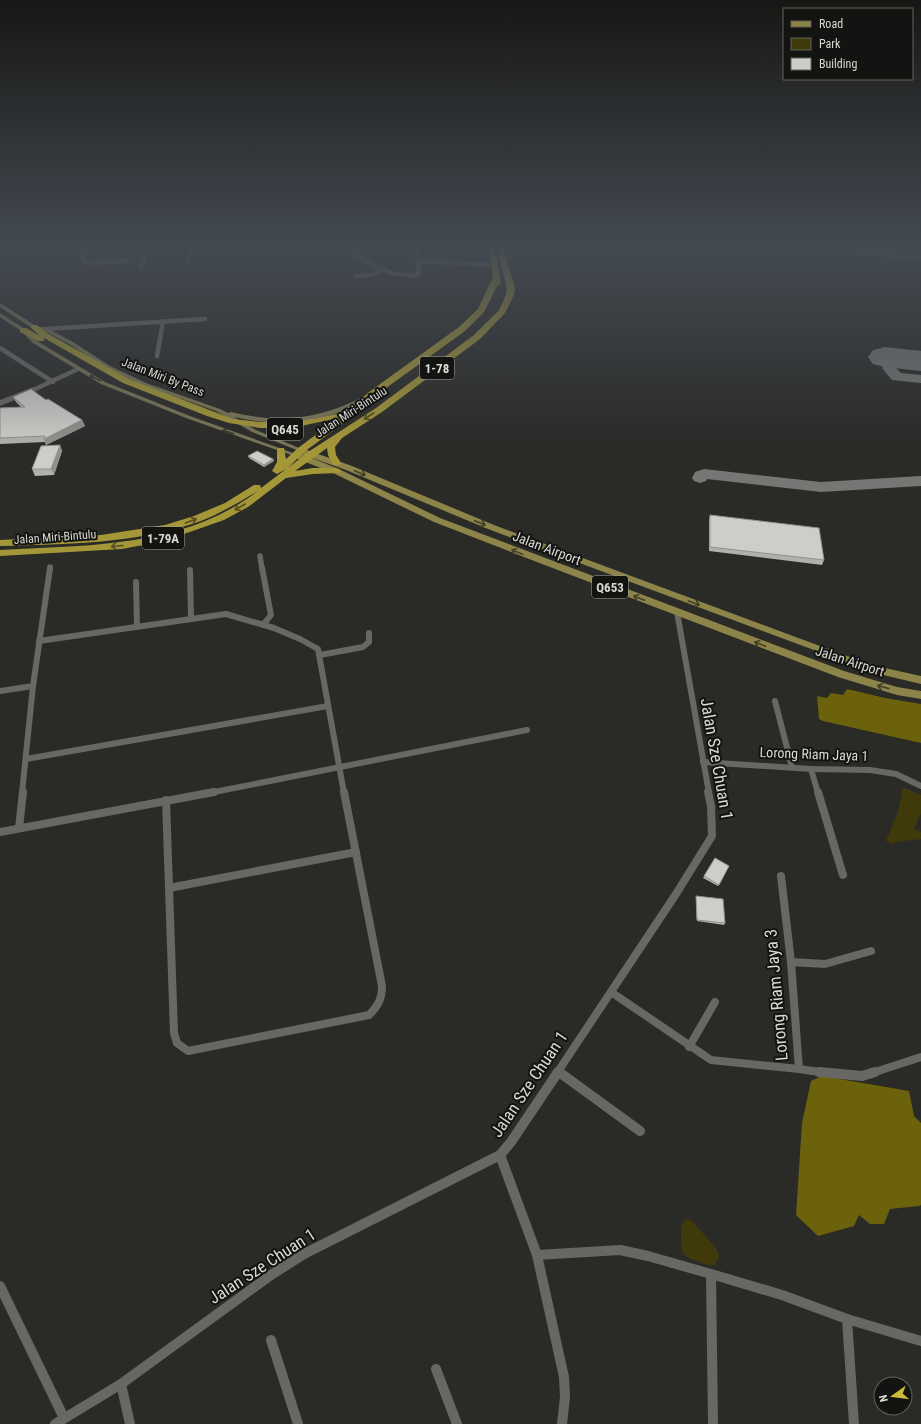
<svg xmlns="http://www.w3.org/2000/svg" width="921" height="1424" font-family="'Roboto Condensed',sans-serif">
<rect width="100%" height="100%" fill="#2a2a27"/>
<!-- green -->
<g fill="#403a0b">
<polygon points="903,787 921,795 921,813 914,829 921,832 921,839 895,842 893,844 886,841 898,812"/>
<path d="M687,1219L692,1221L716,1248L719,1256L715,1265C710,1266 705,1264 700,1262C683,1257 680,1253 681,1236C681,1230 681,1226 684,1221Z"/>
</g>
<!-- forest -->
<g fill="#6d620c">
<polygon points="847,689 885,698 921,704 921,743 823,721 819,719 817,696 827,698 831,693 843,695"/>
<polygon points="822,1076 909,1091 914,1116 921,1123 921,1205 919,1206 890,1209 884,1224 870,1224 859,1215 854,1226 818,1236 796,1215 802,1123 811,1081"/>
</g>
<g fill="none" stroke-linecap="round" stroke-linejoin="round">
<!-- taxiway -->
<g fill="#767674" fill-rule="evenodd">
<path d="M906,350L921,351V359C910,358 902,357 896,368L901,373L921,375V383L892,380L882,368L893,353Z"/>
<polygon points="704,469 821,482 921,476 921,486 821,492 707,479 706,481 700,483 694,481 692,478 695,472"/>
</g>
<!-- runway -->
<polygon fill="#767674" fill-rule="evenodd" points="885,347 921,351 921,371 885,367 873,364 868,357 873,350"/>
<!-- street-far4 -->
<g stroke="#676763" stroke-width="4.5">
<polyline points="87,249 83,260 87,263 128,261"/>
<polyline points="818,249 921,257"/>
<path d="M352,250C367,266 395,277 417,275L419,272L417,249"/>
<polyline points="34,251 43,249"/>
<polyline points="188,261 191,249"/>
<polyline points="419,261 495,265"/>
<polyline points="141,269 146,249"/>
<polyline points="356,276 370,275 384,269"/>
<polyline points="45,329 205,319"/>
<polyline points="0,348 53,382"/>
<polyline points="157,356 163,322"/>
<polyline points="31,391 78,369"/>
</g>
<!-- street-far3 -->
<g stroke="#676763" stroke-width="5.5">
<polyline points="0,403 33,390"/>
<polyline points="260,556 262,569"/>
<polyline points="50,569 50,567"/>
</g>
<!-- street-far2 -->
<g stroke="#676763" stroke-width="6">
<polyline points="262,568 271,615 263,625"/>
<polyline points="190,570 191,618"/>
<polyline points="136,582 137,626"/>
<polyline points="677,612 709,793"/>
<polyline points="39,641 226,614 274,628 300,639 318,649 344,793"/>
<polyline points="320,655 363,647 369,642 369,633"/>
<polyline points="0,691 33,686"/>
<polyline points="775,701 792,767"/>
<polyline points="26,759 328,706"/>
<polyline points="703,762 811,769 870,770 896,774 921,786"/>
<polyline points="811,769 818,793"/>
<polyline points="22,793 33,686 50,568"/>
<polyline points="209,793 527,730"/>
</g>
<!-- street-far1 -->
<g stroke="#676763" stroke-width="8">
<polyline points="818,792 843,875"/>
<path d="M166,800L174,1033L177,1043L188,1051L369,1015C378,1006 382,999 382,986L344,792"/>
<polyline points="19,828 23,792"/>
<polyline points="0,832 214,792"/>
<polyline points="169,888 356,852"/>
<polyline points="791,962 825,964 871,951"/>
<polyline points="611,992 711,1060 799,1069 791,962 781,876"/>
<polyline points="689,1047 715,1002"/>
<polyline points="799,1069 826,1073"/>
<polyline points="558,1071 560,1073"/>
<polyline points="557,1073 676,894 712,836 711,806 708,792"/>
<polyline points="872,1073 921,1057"/>
</g>
<!-- street -->
<g stroke="#676763" stroke-width="10">
<polyline points="559,1072 640,1131"/>
<polyline points="819,1072 862,1076 875,1072"/>
<polyline points="500,1155 537,1255 564,1377 565,1397 562,1424"/>
<polyline points="537,1255 620,1250 648,1256 711,1274 713,1424"/>
<polyline points="711,1274 782,1295 847,1319 854,1424"/>
<polyline points="0,1286 64,1418"/>
<polyline points="847,1319 921,1341"/>
<polyline points="271,1340 298,1424"/>
<polyline points="436,1369 457,1424"/>
<polyline points="55,1424 121,1384"/>
<polyline points="130,1424 121,1384 271,1275 304,1254 500,1155 511,1142 558,1072"/>
</g>
<!-- secondary -->
<g fill="#797556" fill-rule="evenodd">
<path d="M0,303L36,326L47,328L73,342L110,366L146,383L220,409L228,413L231,412C280,424 320,419 365,396L370,397C364,403 354,406 346,410C310,424 272,426 234,417L256,430L304,450L301,452L299,451L252,432L216,411L142,385L106,368L69,344L43,330L32,328L0,307Z"/>
<polygon points="0,313 25,329 37,341 105,382 190,416 299,455 298,456 294,456 186,418 101,384 33,343 21,331 0,317"/>
</g>
<!-- primary -->
<g fill="#8c8449" fill-rule="evenodd">
<polygon points="301,450 307,450 352,466 494,525 847,656 880,667 921,676 921,684 879,674 841,660 488,529 346,470 301,454"/>
<polygon points="293,453 299,453 339,469 440,518 844,671 897,687 921,691 921,699 897,695 838,677 529,559 434,522 333,473 293,457"/>
</g>
<!-- highway -->
<path fill="#a49738" fill-rule="evenodd" d="M489,249H495L501,284L497,286L484,312L465,331L375,396L341,425L304,452L288,468L308,452L376,408L474,335L499,310L506,295L507,288L497,249H503L515,288L514,295L505,313L480,339L382,412L342,438L335,447L336,455L341,463L339,465H333L328,455L327,448L295,471L313,468H336L339,469L341,471L339,473L313,474L286,478L248,507L224,520L164,541L122,549L0,556V550C89,545 183,548 258,491C239,502 221,513 201,521C137,544 67,544 0,546V540L101,535L165,525L194,516L225,503L254,485H260L261,488L286,469L277,474L272,471L277,462V450L278,448H284L286,459L298,448L338,418L292,428H260L229,423L207,416L123,383L44,338V341H38L20,332V328H26L40,336L30,327L31,325H37L47,333L129,379L233,419L260,422H292L318,418L346,412L369,392L459,327L478,309L493,277Z"/>
</g>
<!-- wall -->
<g fill="#b1b0ad">
<polygon points="13,397 46,400 82,420 85,426 46,445 45,442 0,444 0,408 21,407 16,402"/>
<polygon points="60,445 62,451 54,475 35,476 32,469"/>
<polygon points="248,456 273,459 274,461 264,467 249,458"/>
<polygon points="710,515 824,560 822,565 709,551 709,520"/>
<polygon points="715,858 729,866 718,886 703,878"/>
<polygon points="696,896 725,923 724,925 697,921 696,898"/>
</g>
<!-- shaded-wall -->
<g fill="#90908d">
<polygon points="82,420 85,426 46,445 44,439"/>
<polygon points="60,445 62,451 54,475 51,469"/>
<polygon points="273,459 274,461 264,467 264,465"/>
</g>
<!-- building -->
<g fill="#cecdc9" stroke="#90908d">
<polygon points="31,389 46,400 48,399 82,420 44,439 45,436 0,438 0,408 25,407 13,397"/>
<polygon points="60,445 51,469 32,469 41,446"/>
<polygon points="257,451 273,459 264,465 248,456"/>
<polygon points="710,515 819,528 824,560 710,547"/>
<polygon points="715,858 729,866 719,885 704,876"/>
<polygon points="696,896 723,899 725,923 697,920"/>
</g>
<!-- one-way arrows -->
<defs><path id="oneway-shaft" d="M-6 0H5M1.5-3L5.5 0L1.5 3" fill="none" stroke-width="1.6" stroke-linecap="round" stroke-linejoin="round"/></defs>
<g stroke="#373529">
<use href="#oneway-shaft" transform="translate(95 378) rotate(-153)"/>
<use href="#oneway-shaft" transform="translate(228 432) rotate(-162)"/>
</g>
<g stroke="#544e23">
<use href="#oneway-shaft" transform="translate(369 416) rotate(147)"/>
<use href="#oneway-shaft" transform="translate(240 507) rotate(150)"/>
<use href="#oneway-shaft" transform="translate(191 521) rotate(-20)"/>
<use href="#oneway-shaft" transform="translate(117 546) rotate(175)"/>
</g>
<g stroke="#434027">
<use href="#oneway-shaft" transform="translate(360 473) rotate(23)"/>
<use href="#oneway-shaft" transform="translate(480 523) rotate(21)"/>
<use href="#oneway-shaft" transform="translate(517 552) rotate(-158)"/>
<use href="#oneway-shaft" transform="translate(639 598) rotate(-159)"/>
<use href="#oneway-shaft" transform="translate(694 603) rotate(20)"/>
<use href="#oneway-shaft" transform="translate(760 644) rotate(-159)"/>
<use href="#oneway-shaft" transform="translate(883 687) rotate(-165)"/>
</g>
<!-- sky -->
<linearGradient id="sky" x2="0" y2="1"><stop stop-color="#171715"/><stop offset="0.55" stop-color="#444a52"/><stop offset="1" stop-color="#444a52" stop-opacity="0"/></linearGradient>
<rect width="921" height="449" fill="url(#sky)"/>
<g text-anchor="middle" dominant-baseline="central" stroke-width="4" stroke-linejoin="round" paint-order="stroke">
<!-- far-street labels -->
<g font-size="12" fill="#d8d8d5" stroke="#131311">
<text transform="translate(163 377) rotate(21)">Jalan Miri By Pass</text>
<text transform="translate(351 412) rotate(-33)">Jalan Miri-Bintulu</text>
<text transform="translate(55 537) rotate(-4)">Jalan Miri-Bintulu</text>
</g>
<!-- shield labels -->
<g fill="#131311" stroke="#9d9d9a" stroke-width="1">
<rect x="420" y="357" width="34" height="22" rx="3"/>
<rect x="267" y="418" width="36" height="22" rx="3"/>
<rect x="142" y="527" width="42" height="22" rx="3"/>
<rect x="592" y="576" width="36" height="22" rx="3"/>
</g>
<g font-size="13" font-weight="bold" fill="#d8d8d5">
<text x="437" y="368">1-78</text>
<text x="285" y="429">Q645</text>
<text x="163" y="538">1-79A</text>
<text x="610" y="587">Q653</text>
</g>
<!-- street labels -->
<g font-size="14" fill="#d8d8d5" stroke="#131311">
<text transform="translate(547 548) rotate(21)">Jalan Airport</text>
<text transform="translate(850 661) rotate(18)">Jalan Airport</text>
<text transform="translate(814 754) rotate(2)">Lorong Riam Jaya 1</text>
</g>
<!-- near-street labels -->
<g font-size="17" fill="#d8d8d5" stroke="#131311">
<text transform="translate(717 759) rotate(80)">Jalan Sze Chuan 1</text>
<text transform="translate(776 995) rotate(-95)">Lorong Riam Jaya 3</text>
<text transform="translate(529 1084) rotate(-56)">Jalan Sze Chuan 1</text>
<text transform="translate(262 1266) rotate(-33)">Jalan Sze Chuan 1</text>
</g>
</g>
<!-- legend -->
<rect x="783" y="8" width="130" height="72" fill="#131311" stroke="#62625f"/>
<rect x="791" y="21" width="20" height="6" fill="#8c8449" stroke="#62625f"/>
<text x="819" y="28" font-size="12" fill="#d8d8d5">Road</text>
<rect x="791" y="38" width="20" height="12" fill="#403a0b" stroke="#62625f"/>
<text x="819" y="48" font-size="12" fill="#d8d8d5">Park</text>
<rect x="791" y="58" width="20" height="12" fill="#cecdc9" stroke="#62625f"/>
<text x="819" y="68" font-size="12" fill="#d8d8d5">Building</text>
<!-- north arrow -->
<g transform="translate(893 1396) rotate(256)"><circle r="19" fill="#131311" stroke="#62625f"/>
<path d="M0-3L7 15L0 10L-7 15Z" fill="#caba39"/>
<text y="-6" font-size="11" font-weight="bold" text-anchor="middle" fill="#d8d8d5">N</text>
</g>
</svg>
